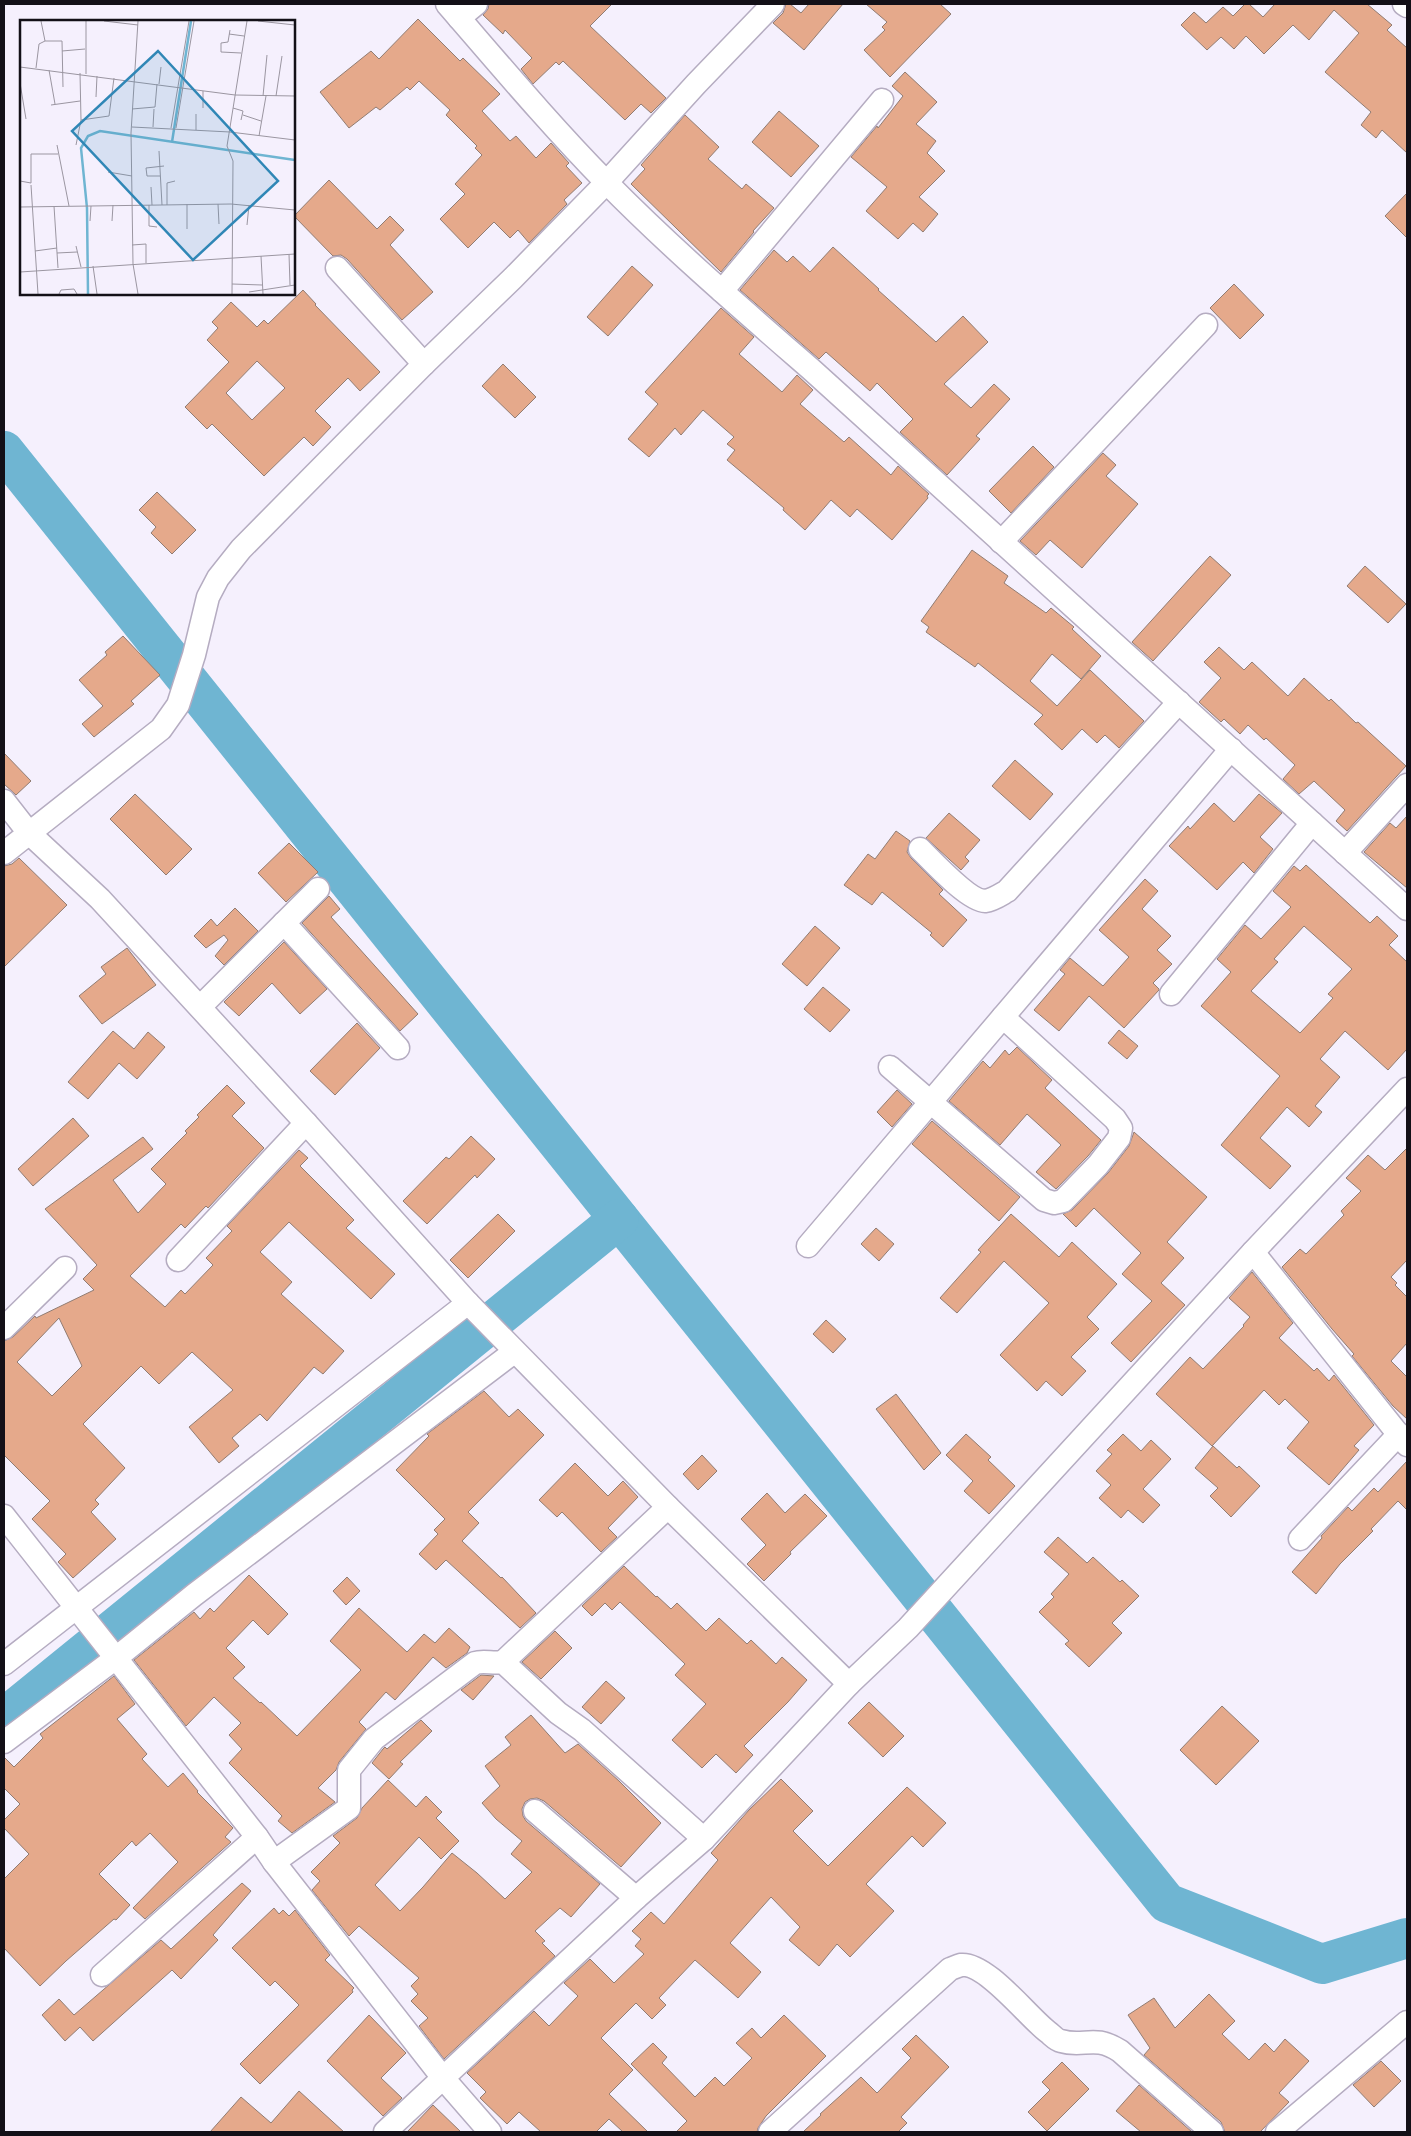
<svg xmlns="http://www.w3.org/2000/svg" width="1411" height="2136" font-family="Poppins,sans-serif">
<rect width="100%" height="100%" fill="#f5f0fd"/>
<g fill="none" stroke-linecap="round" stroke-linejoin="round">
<!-- river -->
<g stroke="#6fb5d2" stroke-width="40">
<polyline points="4,451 1167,1903 1322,1964 1407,1938"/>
<polyline points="4,1718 619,1219"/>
</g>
</g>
<!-- building -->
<g fill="#e5a98b" stroke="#917c72" fill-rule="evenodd">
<polygon points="489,4 612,4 590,26 666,98 651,113 641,104 625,120 563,61 559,65 556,62 533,84 521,69 532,58 505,30 503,34 483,15 488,9"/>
<polygon points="786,4 790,4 801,13 809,4 843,4 804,50 773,23 783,13"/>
<polygon points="866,4 940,4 951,14 890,77 864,50 885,30 882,27 887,22"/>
<polygon points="1245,4 1249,4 1263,17 1275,4 1367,4 1392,25 1387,30 1407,48 1407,153 1382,130 1376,138 1361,125 1371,112 1325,72 1359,33 1334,10 1309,40 1293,25 1264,54 1246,36 1234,49 1221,37 1207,50 1181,25 1194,12 1206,23 1223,7 1233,16"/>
<polygon points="418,19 460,61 463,58 500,94 482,111 510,141 516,136 536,158 551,143 569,163 566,166 582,183 564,200 567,204 529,243 518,230 510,238 494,222 468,248 440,219 465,194 455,184 482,155 475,148 477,146 446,115 450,110 419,81 410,90 407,87 380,110 376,107 349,128 320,92 371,51 379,59"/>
<polygon points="905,72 937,102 916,124 936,141 927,153 945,171 919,197 938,214 923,232 913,223 898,239 866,211 887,187 851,157 877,126 878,128 903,96 892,86"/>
<polygon points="779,111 819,146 791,177 752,142"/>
<polygon points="685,115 719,147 708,159 742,189 746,184 774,208 753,231 754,232 721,272 631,184 645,169 641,165"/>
<polygon points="329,180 377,229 390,216 404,230 390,245 433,292 402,320 347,259 341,255 333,256 294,216"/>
<polygon points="1407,193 1407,238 1385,216"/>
<polygon points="833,247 879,289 878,290 936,342 963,316 988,342 944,384 971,408 994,384 1010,399 976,436 980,439 947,475 900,432 913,419 877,383 870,391 826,352 819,359 740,290 774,250 787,262 793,256 810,272"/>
<polygon points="632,266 653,285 608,336 587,317"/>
<polygon points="1234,284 1264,315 1240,339 1210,308"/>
<path d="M303,290L316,304L315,305L380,372L360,391L348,378L315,411L331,427L313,446L304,437L264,476L212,424L207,429L185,407L229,362L207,340L218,328L212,322L231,302L257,327L264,320L268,324ZM257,361L285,388L252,420L226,393Z"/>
<polygon points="721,308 754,337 739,354 782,392 797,375 813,390 800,404 844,442 849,437 891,475 898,466 929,494 927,496 928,498 892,540 857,509 850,517 831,500 805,530 783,510 784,508 727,460 735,450 727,444 734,437 703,410 681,435 675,428 649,457 628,439 658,404 645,392"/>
<polygon points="503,364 536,397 515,418 482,386"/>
<polygon points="1033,446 1054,467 1011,513 989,491"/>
<polygon points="1103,453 1116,465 1106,476 1138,504 1082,568 1050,540 1036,555 1020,541"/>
<polygon points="157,492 196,530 172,554 151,533 156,527 139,510"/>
<polygon points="972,550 1008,576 1004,583 1046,613 1051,608 1074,627 1072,629 1101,656 1081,679 1052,654 1030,681 1057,706 1090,670 1144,721 1119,748 1105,735 1097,743 1082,729 1062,750 1034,724 1043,715 978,663 975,667 926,632 929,627 921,621"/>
<polygon points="1210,556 1231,575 1153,661 1132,642"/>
<polygon points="1365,566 1406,604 1388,623 1347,586"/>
<polygon points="123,636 160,675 131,701 134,704 94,737 82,724 103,706 79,680 107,655 105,652"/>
<polygon points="1219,647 1244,670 1252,662 1288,696 1304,678 1329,701 1331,699 1356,723 1358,722 1406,766 1347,831 1336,821 1345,810 1314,781 1299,794 1283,779 1295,765 1266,738 1264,740 1248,725 1240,734 1224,719 1221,722 1199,702 1221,678 1204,662"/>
<polygon points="4,753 31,781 16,795 4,784"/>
<polygon points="1015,760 1053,794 1030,820 992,786"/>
<polygon points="135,794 192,849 166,875 110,819"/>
<polygon points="1259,794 1282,813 1260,837 1273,849 1254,873 1243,862 1217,890 1169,846 1188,826 1190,829 1214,803 1234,822"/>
<polygon points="949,813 980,840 965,857 969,861 961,870 926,838"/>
<polygon points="1407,816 1407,888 1364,852 1390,823 1396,828"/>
<polygon points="896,831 910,841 907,852 911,858 943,890 939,894 967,920 943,947 930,935 932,933 882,892 872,905 844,885 868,854 875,859"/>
<polygon points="289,843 318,872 286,902 258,873"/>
<polygon points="19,858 67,905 4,967 4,866 12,864"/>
<path d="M1306,865L1370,923L1377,916L1398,936L1389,945L1407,962V1049L1388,1070L1345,1031L1320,1059L1340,1077L1315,1106L1322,1112L1309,1127L1287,1107L1260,1138L1291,1166L1270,1189L1221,1145L1280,1076L1201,1006L1231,972L1217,959L1245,925L1261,939L1291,907L1273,891L1294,866L1300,871ZM1304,926L1352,969L1328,994L1333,998L1300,1033L1251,991L1278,962L1274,959Z"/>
<polygon points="1145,879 1158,891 1142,909 1171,936 1157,950 1172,964 1153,983 1159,989 1159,990 1124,1028 1089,996 1059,1031 1034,1010 1065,974 1060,970 1070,958 1103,986 1129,957 1099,930"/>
<polygon points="329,896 340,909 331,917 418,1014 400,1031 302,923"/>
<polygon points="235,908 258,931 224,965 215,956 228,940 224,935 206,948 194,936 211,919 217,926"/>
<polygon points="815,926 840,948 807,986 782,964"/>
<polygon points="284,942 327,989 300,1014 272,983 239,1016 224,1002"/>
<polygon points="127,948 156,985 102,1024 79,996 106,974 101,967"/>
<polygon points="823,987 850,1010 830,1032 804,1009"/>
<polygon points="357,1023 380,1048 335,1095 310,1071"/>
<polygon points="1119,1030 1138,1046 1127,1059 1108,1043"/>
<polygon points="113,1031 134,1049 148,1032 165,1047 137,1079 119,1063 88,1099 68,1082"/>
<polygon points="1017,1047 1052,1080 1045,1088 1101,1140 1088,1156 1056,1189 1036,1172 1061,1145 1027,1114 1000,1145 949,1101 983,1061 990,1068 1005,1050 1009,1055"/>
<path d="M227,1085L245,1103L232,1116L264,1148L208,1208L206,1206L185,1228L181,1224L130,1276L165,1307L181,1290L185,1294L213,1265L206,1258L232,1231L227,1226L299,1150L308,1158L300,1166L354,1220L346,1228L395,1274L371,1299L289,1222L260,1252L292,1282L281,1294L344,1351L323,1374L314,1367L267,1421L260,1414L232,1438L239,1446L219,1463L189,1427L233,1390L192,1352L159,1384L141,1366L83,1424L125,1468L95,1500L99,1504L91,1512L116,1539L73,1578L58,1562L66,1554L32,1519L50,1501L4,1455V1341L13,1337L35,1316L36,1318L94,1290L83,1279L97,1265L45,1209L143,1137L153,1149L113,1180L138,1213L166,1184L151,1169L187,1133L185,1131L199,1117L197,1115ZM59,1318L82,1366L52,1396L17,1362Z"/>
<polygon points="897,1090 912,1104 892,1127 877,1112"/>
<polygon points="73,1118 89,1136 33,1186 18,1169"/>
<polygon points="932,1121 1020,1197 999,1221 912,1144"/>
<polygon points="1134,1132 1207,1197 1167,1242 1184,1258 1161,1283 1185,1305 1131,1362 1111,1343 1152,1301 1122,1274 1141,1253 1094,1208 1076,1227 1063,1214 1072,1210 1108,1173 1129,1146"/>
<polygon points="471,1136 495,1159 477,1178 475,1175 427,1224 403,1201 446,1157 449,1159"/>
<polygon points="1407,1148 1407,1260 1391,1277 1397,1283 1395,1285 1407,1297 1407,1343 1391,1361 1407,1377 1407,1419 1393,1406 1352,1356 1354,1354 1332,1329 1282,1267 1300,1249 1306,1254 1344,1215 1341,1211 1361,1191 1346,1178 1368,1155 1385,1170"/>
<polygon points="498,1214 515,1231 468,1278 450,1260"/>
<polygon points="1011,1214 1059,1257 1072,1242 1117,1284 1087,1317 1099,1329 1071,1357 1086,1371 1062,1396 1046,1381 1037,1391 1000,1355 1049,1303 1004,1261 957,1313 940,1298 981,1252 978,1250"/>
<polygon points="876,1228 894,1244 879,1261 861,1244"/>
<polygon points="1252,1272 1293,1323 1279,1338 1314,1371 1317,1368 1329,1381 1334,1375 1374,1425 1354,1446 1359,1450 1329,1485 1287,1448 1309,1422 1285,1399 1279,1405 1264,1390 1212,1446 1156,1394 1190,1357 1203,1369 1244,1326 1243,1325 1250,1317 1229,1298"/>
<polygon points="826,1320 846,1339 833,1353 813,1334"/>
<polygon points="484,1391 509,1417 518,1409 544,1435 468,1512 479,1523 462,1541 501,1578 502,1577 536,1613 520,1628 446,1560 436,1570 419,1554 438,1534 434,1530 445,1519 396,1470 429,1436 427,1434"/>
<polygon points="896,1394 941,1453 924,1470 876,1409"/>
<polygon points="966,1434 991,1457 988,1460 1015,1486 989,1514 964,1491 973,1481 946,1455"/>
<polygon points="1123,1434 1141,1451 1151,1440 1171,1459 1143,1489 1160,1505 1143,1523 1128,1510 1121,1518 1099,1498 1111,1485 1096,1471 1112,1454 1107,1450"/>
<polygon points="1213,1446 1237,1468 1239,1466 1260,1486 1231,1517 1210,1496 1218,1488 1195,1468"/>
<polygon points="702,1455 717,1471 698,1490 683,1474"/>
<polygon points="1407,1461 1407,1510 1398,1501 1371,1529 1373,1531 1340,1564 1316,1594 1292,1572 1322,1538 1321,1536 1348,1507 1352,1511 1374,1488 1378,1492"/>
<polygon points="575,1463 608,1496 623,1481 638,1497 608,1528 617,1537 601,1552 562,1512 557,1517 539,1500"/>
<polygon points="767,1493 785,1513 805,1494 827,1516 790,1552 791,1554 764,1581 747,1564 766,1545 741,1519"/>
<polygon points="1058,1537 1087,1563 1093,1557 1120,1582 1122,1580 1139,1596 1112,1623 1122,1633 1089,1667 1065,1644 1069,1641 1039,1612 1054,1597 1051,1594 1069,1574 1044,1552"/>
<polygon points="624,1566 656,1597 657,1596 671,1609 677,1603 706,1631 719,1618 747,1644 751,1640 776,1664 782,1657 807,1680 788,1702 744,1746 753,1755 736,1773 716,1754 702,1768 672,1740 706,1704 675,1675 685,1664 620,1602 612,1610 605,1603 592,1616 582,1606"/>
<polygon points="249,1575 288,1614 268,1635 253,1620 226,1648 245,1667 233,1678 260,1703 261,1702 297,1736 361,1670 330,1641 359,1608 407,1652 424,1634 435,1643 449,1628 470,1647 467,1653 446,1668 433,1657 395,1700 386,1692 359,1722 366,1729 339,1762 336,1770 318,1788 335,1802 292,1833 278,1821 282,1816 229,1763 242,1749 229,1735 241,1723 214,1697 186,1726 134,1660 194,1612 200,1619 210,1608 214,1612"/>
<polygon points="347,1577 360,1591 346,1605 333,1591"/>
<polygon points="555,1631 572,1648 541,1679 522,1662"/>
<polygon points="481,1675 494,1676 473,1700 461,1690"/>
<polygon points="114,1676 135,1704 117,1719 147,1754 142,1759 168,1787 183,1773 198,1791 197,1792 233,1828 225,1837 231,1842 145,1919 133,1908 178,1862 150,1833 136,1846 132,1841 99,1874 130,1905 116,1920 114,1919 66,1961 40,1986 4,1948 4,1879 29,1854 4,1828 4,1820 20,1804 4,1788 4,1757 14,1767 43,1738 40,1734"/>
<polygon points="606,1681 625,1698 601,1724 582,1707"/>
<polygon points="869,1702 904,1736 883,1757 848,1723"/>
<polygon points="1222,1706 1259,1741 1216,1785 1180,1750"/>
<polygon points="531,1715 565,1753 578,1744 619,1781 661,1823 621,1867 544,1801 537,1798 530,1799 525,1802 522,1809 523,1816 526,1821 600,1884 571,1917 560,1908 535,1931 545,1941 542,1943 555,1956 444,2059 419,2026 428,2018 411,2001 418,1994 411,1986 419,1978 359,1926 349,1936 312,1890 320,1881 311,1872 340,1843 333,1836 357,1818 362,1808 388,1780 416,1807 426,1796 442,1812 436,1818 459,1841 441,1859 419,1837 375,1885 400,1911 423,1887 452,1853 477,1873 505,1899 532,1872 511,1854 522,1841 496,1819 482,1803 500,1786 485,1766 511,1745 505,1737"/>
<polygon points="421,1720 432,1731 400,1762 403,1764 389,1779 372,1763 383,1749 385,1747 387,1749"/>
<polygon points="781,1779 813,1811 793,1831 828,1866 907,1787 946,1823 923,1847 912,1836 866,1884 894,1911 850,1957 837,1944 819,1966 789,1940 800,1927 771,1897 730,1943 761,1972 738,1998 695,1960 659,1998 666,2005 652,2019 636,2003 601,2038 633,2070 609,2094 648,2132 623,2132 609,2119 596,2132 541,2132 519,2112 507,2124 480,2098 486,2092 467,2073 534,2011 549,2026 578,1996 564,1983 590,1959 614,1983 644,1954 635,1946 641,1939 632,1931 651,1912 664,1924 718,1860 711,1853 749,1810"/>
<polygon points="242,1883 251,1891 213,1935 218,1940 181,1979 172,1970 93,2041 80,2027 65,2041 42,2015 59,1999 74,2015 161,1940 171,1949"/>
<polygon points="274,1908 279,1914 283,1910 289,1916 295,1910 330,1955 325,1960 354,1988 352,1990 353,1992 260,2084 240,2064 299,2005 275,1981 270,1986 232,1948"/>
<polygon points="1209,1994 1235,2021 1222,2034 1249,2060 1265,2043 1274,2052 1285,2039 1309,2061 1279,2093 1289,2102 1260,2132 1225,2132 1221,2122 1144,2055 1150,2048 1128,2015 1154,1998 1175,2028"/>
<polygon points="369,2015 406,2053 381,2078 402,2098 383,2116 327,2061"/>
<polygon points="784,2015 826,2056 766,2116 758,2128 757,2132 676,2132 687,2121 631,2064 653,2043 667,2057 662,2063 695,2097 715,2077 724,2086 752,2058 736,2043 752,2028 761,2038"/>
<polygon points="916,2035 949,2067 901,2117 907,2123 898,2132 803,2132 821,2115 820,2114 861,2077 877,2093 911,2058 902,2049"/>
<polygon points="1381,2061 1401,2081 1374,2107 1353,2085"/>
<polygon points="1062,2062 1089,2089 1047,2131 1028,2112 1050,2090 1042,2082"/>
<polygon points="1139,2085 1192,2132 1141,2132 1116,2111"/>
<polygon points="299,2091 344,2132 210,2132 241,2097 271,2123"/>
<polygon points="433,2105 461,2132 407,2132"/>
</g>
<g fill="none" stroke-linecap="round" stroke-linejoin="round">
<defs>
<g id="minor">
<path d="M447,4C499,64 550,125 606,182C672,249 743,310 813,371L1407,909"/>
<polyline points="1404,4 1407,6"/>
<polyline points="459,18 476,4"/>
<polyline points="337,268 424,364"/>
<polyline points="722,291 882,100"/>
<polyline points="1001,542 1206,325"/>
<polyline points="4,801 29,833 100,899 306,1123 468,1303 668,1507 849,1684"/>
<path d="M920,849C932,861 969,901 985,901C993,900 1000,895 1007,891L1179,702"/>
<polyline points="4,853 161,729 178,705 194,655 208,597 218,578 241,549 424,364 513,278 606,183 696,84 773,4"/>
<polyline points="1345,853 1407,785"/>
<polyline points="284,923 398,1048"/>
<polyline points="1171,994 1312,823"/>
<polyline points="200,1007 318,889"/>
<polyline points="890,1067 1044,1200 1054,1203 1063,1201 1098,1165 1119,1138 1121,1128 1115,1119 1003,1017"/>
<polyline points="808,1246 1231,749"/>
<polyline points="1253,1252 1407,1445"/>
<polyline points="178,1260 306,1123"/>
<polyline points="4,1328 65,1268"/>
<polyline points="4,1516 257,1837 274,1862 443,2078 490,2132"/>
<polyline points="1300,1539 1399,1434"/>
<polyline points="503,1662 668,1507"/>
<polyline points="4,1664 468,1303"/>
<polyline points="4,1742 116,1658 194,1595 514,1352"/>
<polyline points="535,1811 636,1898"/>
<path d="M274,1862L349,1808V1770L374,1739L475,1663C484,1660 493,1664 503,1662L558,1713L582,1730L704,1839"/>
<polyline points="102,1975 257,1837"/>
<polyline points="385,2132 636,1898 704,1839 849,1684 908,1628 1253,1252 1407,1089"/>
<path d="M770,2132L950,1969C953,1968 957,1966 961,1965C986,1962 1029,2018 1048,2032C1052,2035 1056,2040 1061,2041C1084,2048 1094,2034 1120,2051L1212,2132"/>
<polyline points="1277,2132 1407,2022"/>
</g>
</defs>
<!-- minor casing -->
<use href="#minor" stroke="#b5acc1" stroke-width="25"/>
<!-- minor -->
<use href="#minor" stroke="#fff" stroke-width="22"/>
</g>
<!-- overview -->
<g transform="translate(20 20)">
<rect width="275" height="275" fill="#f5f0fd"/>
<path fill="none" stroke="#6fb5d2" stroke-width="2.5" d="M152,122L171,1M68,274L67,188L61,128L68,116L80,111L275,140"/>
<path fill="none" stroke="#9b96a1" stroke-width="1" d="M21,1L25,21H42L43,67M84,1L118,5M238,1L275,5M210,10L208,22L201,23V32L221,33M209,14L224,16M42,31L65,29M0,47L215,75L275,76M16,48L19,24L25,21M29,50L35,84M66,54V1M0,63L6,99M139,64L141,47M243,76L247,35M256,76L262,36M76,77L77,56M31,85L60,81M183,88V71M213,88L223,91L221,100M112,89L135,87L137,64M223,95L241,101M61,100L89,96L94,58M112,107L210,112L275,120M133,107L134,89M151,108L169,1M156,108L174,1M176,110V94M239,116L246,76M37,125L49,186M56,125L61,100L60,53M139,131L142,185M88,152L112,156M140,156H127L126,148L144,146M0,161L11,163V134H38M11,165L18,274M131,167L132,185M198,184L199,204M129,185V206L137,207M147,185V163L155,161M34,186L38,248M0,187L211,184L275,190M70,201L71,186M92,201L93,185M227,205L229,185M167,209V184M112,225L126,224V243M56,226L61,247M15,231L37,228M37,233L57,232M269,234L270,265M241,236L243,274M73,246L77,274M0,252L275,234M212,264L242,265M229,272L275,265M39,274L41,270L54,269L57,274M118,274L113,244L111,113L118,1M212,274L213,141L207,126L227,1"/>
<path fill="#3087b6" fill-opacity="0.15" stroke="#3087b6" stroke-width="2.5" d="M138,31L258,161L173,240L52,111Z"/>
<rect width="275" height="275" fill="none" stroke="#131017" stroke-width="2.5"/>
</g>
<!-- border -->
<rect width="1411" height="2136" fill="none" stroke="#131017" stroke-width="10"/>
</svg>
